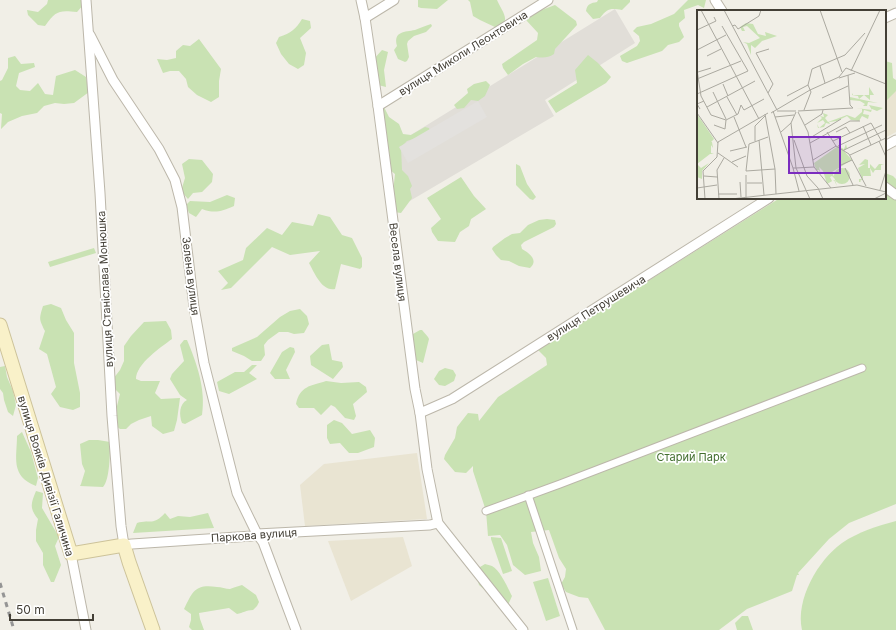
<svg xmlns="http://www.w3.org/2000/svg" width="896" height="630" font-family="Inter,sans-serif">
<rect width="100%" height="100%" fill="#f1efe7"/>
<!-- industrial -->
<polygon fill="#e1ded8" points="615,9 635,43 545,100 554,116 403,205 393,146"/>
<!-- education -->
<g fill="#e9e4d2">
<polygon points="896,88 896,132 885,138 885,93"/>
<polygon points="417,453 427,519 305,526 300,485 324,464"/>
<polygon points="403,537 412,566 351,601 328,541"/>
</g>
<!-- green -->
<g fill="#c9e2b3">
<path d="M48,0H84V4L77,12C58,10 56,11 45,26L38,25L28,15L27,10L38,12L47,4Z"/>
<polygon points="418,0 448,0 437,9 421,8 418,7"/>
<path d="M468,0H497C501,10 513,22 497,28L480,20L473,16L470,2Z"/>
<path d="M598,0H630V2L622,10C611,8 607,8 600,18L593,19L586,11C587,4 591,3 597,2Z"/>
<polygon points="688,0 706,0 704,8 698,5 684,10 685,18 679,23 679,26 684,37 679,42 668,45 662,51 627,63 622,61 620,56 637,46 640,41 639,36 633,31 637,27 651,24 674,14"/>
<path d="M555,5L576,21L577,25L555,49L554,54C548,58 543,58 536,57L523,64L508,75L503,68L502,64L537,40L538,33L526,20L539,11Z"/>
<path d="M302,19L310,21L311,28L300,38L306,53L304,65L298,69L289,64L281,54L276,43L279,37C291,33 296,29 302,19Z"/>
<path d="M431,24L432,26L426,32L414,36L408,41L407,44L409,57L407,61L405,62L398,59L394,50L397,46C393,31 405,32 415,30C420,28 425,26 431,24Z"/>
<polygon points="199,39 221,69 219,81 219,97 211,102 197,95 188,87 186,79 179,71 170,71 163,73 157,59 167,60 176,58 176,51 183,45 190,46"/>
<polygon points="382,50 388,52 384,70 386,87 378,85 373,60"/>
<polygon points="588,55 598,63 611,77 606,83 556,113 548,101 577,83 575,70"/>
<polygon points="15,56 21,64 34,63 35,67 19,73 16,86 20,90 30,91 38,83 45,94 53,95 56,76 75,70 86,77 89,92 74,103 64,104 55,103 44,106 37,113 22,116 8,122 1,129 2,114 0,113 0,81 2,80 8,68 8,58"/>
<polygon points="885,61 892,63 893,78 896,80 896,91 885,102"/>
<polygon points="486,81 490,85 485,96 478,101 471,100 464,108 457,109 454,105 468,93 467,89 474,84"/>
<polygon points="384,107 389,117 399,124 403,134 411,135 425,127 429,128 430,131 428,134 407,141 401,147 402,170 408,176 412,186 410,189 412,198 401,213 394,212 391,210 395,174 389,169 381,110"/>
<polygon points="189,159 202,160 213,174 212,182 202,192 193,193 188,199 181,191 185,178 182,164"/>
<polygon points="516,164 520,166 527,184 536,197 533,200 530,199 516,185"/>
<polygon points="885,173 893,176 896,179 896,504 849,523 829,539 798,573 799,575 797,575 792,591 747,609 719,630 605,630 588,598 579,597 566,592 561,584 565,577 566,569 559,558 549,530 531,532 533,543 539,557 541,571 525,575 513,565 507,545 500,535 488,536 486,511 473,471 473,466 466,473 455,472 444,459 445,455 455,438 457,427 468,413 478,414 479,421 498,397 547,365 546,358 538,350 780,198 885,198"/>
<polygon points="461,177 474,196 486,209 471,219 469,226 460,232 455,242 438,241 432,232 431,228 441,219 427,198"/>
<path d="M227,195L235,198L234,206C222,211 215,214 202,209L196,217L189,213L186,205L190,201L210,202Z"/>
<path d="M318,214L330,217L342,235L352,238L362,258V267L360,269L341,264L335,289C322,292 314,272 309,263L320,251L290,255L272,247L231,288L221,290L228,283L218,271L243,260L246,248L267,228L282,235L292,222L313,226Z"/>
<path d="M547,219L555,220L556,224L554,227L524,242L521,245L522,249C529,253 539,260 530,268L519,266L509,261L501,260L496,255L492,249L493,247L505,238L512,234L520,233L528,225L539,220Z"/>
<polygon points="94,248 96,253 50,267 48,262"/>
<path d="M51,304L61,308L66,320L74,333V363L80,393V407L73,410L60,407L51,394L56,387L47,354L39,349L45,331C39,319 39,319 43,306Z"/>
<polygon points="300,309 307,316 309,324 304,333 294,334 288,332 279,332 268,340 264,345 265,355 261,361 252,361 244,356 232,351 232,348 257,337 280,317 290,311"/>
<path d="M166,321L171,330L172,339C161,347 136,364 136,379L141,381H160L155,393L161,399L180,398L177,420L174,431L163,434L152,426L151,416L139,420L131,424L126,429H120L115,425L117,406L120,394L111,385L113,379L120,370L124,361V346L131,336L144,322Z"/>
<polygon points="420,330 422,330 428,337 429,339 423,363 416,360 413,356 410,340 413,334"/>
<path d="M184,340H187C197,364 206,389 202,415L185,424L182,423C179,415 179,404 187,400L180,395L170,379L172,374L184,361L180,345Z"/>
<polygon points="329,344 332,360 342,362 343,367 333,379 311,365 310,356 322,345"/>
<polygon points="290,347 294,348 295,352 286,370 290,379 275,379 270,373 282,352"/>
<polygon points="252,365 257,365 249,373 257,379 229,394 219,391 217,382 235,372 244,372"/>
<polygon points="5,366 7,377 13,391 16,405 13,416 8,412 4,400 3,393 0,389 0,367"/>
<polygon points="445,368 453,370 456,375 454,381 445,386 439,385 434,379 439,371"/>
<path d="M326,381L341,383L359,382L366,387L367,392L353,404L356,416L354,420L345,418L335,407L331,405L321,415L314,408H299L296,404C300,386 310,386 326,381Z"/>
<polygon points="334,420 342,423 352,434 370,430 375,438 374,447 358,453 349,453 340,443 330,444 327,438 327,425"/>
<path d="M22,432L31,452L38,478L36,486C10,476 17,457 17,436Z"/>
<path d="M89,440H98L110,442C110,452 110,480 103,487L80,486L81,484L85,471L82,464L80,444Z"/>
<path d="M36,491L43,493L42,508L59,537L55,546L61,565L54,582H51L43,565V553L36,541V530L38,519C29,508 31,503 36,491Z"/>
<path d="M165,513L170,519L178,516L190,517L208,513L214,528L133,533L137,523C151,519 153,526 165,513Z"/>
<path d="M896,521V630H802C795,600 818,560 842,543C858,532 877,526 896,521Z"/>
<polygon points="491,537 501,538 512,571 503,574 491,539"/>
<path d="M485,564C487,565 490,565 492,566C500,570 508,588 512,596L508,605L492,596L479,585L475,570Z"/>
<polygon points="548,578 560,616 546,621 533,582"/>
<path d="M242,585L256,595L259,602L257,606L253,610C246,610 243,613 237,614L229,608L199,613L200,619L204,630H192L189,627L191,620V614L184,609C193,591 195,584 217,587C221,587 226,589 230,589C233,588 238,586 242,585Z"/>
<polygon points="742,616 748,616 753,630 737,630 735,623"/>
</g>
<!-- parking -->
<polygon fill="#e3e1de" points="478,101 487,117 408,163 399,147"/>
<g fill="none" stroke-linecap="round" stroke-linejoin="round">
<defs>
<g id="pedestrian">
<polyline points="528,495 573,630"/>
<polyline points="486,511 560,484 862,368"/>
</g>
<g id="minor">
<polyline points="86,0 100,193 112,416 121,526 124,545 132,544 252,536 257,534 430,525 438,523"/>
<polyline points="361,0 365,18 378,106 415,389 420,413 427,469 438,523 523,630"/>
<polyline points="715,0 722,11"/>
<polyline points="365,18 394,0"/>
<polyline points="885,18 896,13"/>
<polyline points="90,35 113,80 159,149 175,180 182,207 194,307 204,363 237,493 257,534 263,542 296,630"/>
<polyline points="378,106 548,0"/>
<polyline points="885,146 896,140"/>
<polyline points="885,187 896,195"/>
<polyline points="420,413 452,399 769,198"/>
<polyline points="71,554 86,630"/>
</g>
<polyline id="secondary" points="0,325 71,554 124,545 129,562 153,630"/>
</defs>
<!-- pedestrian casing -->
<use href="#pedestrian" stroke="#bcb7aa" stroke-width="9"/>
<!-- minor casing -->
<use href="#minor" stroke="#bcb7aa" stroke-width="11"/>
<!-- secondary casing -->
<use href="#secondary" stroke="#cdc39a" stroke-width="15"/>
<!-- pedestrian -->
<use href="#pedestrian" stroke="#fff" stroke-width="7"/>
<!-- minor -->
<use href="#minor" stroke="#fff" stroke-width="9"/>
<!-- secondary -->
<use href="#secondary" stroke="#f9f1c9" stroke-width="13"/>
<!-- rail -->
<polyline stroke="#959595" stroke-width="3" stroke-dasharray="5 5" stroke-linecap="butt" points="0,583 14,630"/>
</g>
<g text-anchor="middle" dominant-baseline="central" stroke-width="3.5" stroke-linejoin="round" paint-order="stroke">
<!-- street labels -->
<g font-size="11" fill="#433f36" stroke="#fff">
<text transform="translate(463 53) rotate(-32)">вулиця Миколи Леонтовича</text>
<text transform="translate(398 262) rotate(83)">Весела вулиця</text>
<text transform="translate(191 276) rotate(83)">Зелена вулиця</text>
<text transform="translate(105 289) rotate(-93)">вулиця Станіслава Монюшка</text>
<text transform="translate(596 308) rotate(-32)">вулиця Петрушевича</text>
<text transform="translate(46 476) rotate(73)">вулиця Вояків Дивізії Галичина</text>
<text transform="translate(254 535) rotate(-4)">Паркова вулиця</text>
</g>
<!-- park labels -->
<g font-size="11" fill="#436f30" stroke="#fff">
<text x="691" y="457">Старий Парк</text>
</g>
</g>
<!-- overview -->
<g transform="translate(697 10)">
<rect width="189" height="189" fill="#f1efe7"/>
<path d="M49,13L56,14L61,24L69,26L68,22L80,26L65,31L58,38L54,35V45L50,34L46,32L52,33L63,28L50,16L46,17L48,21H45L43,17ZM172,77L177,85H173V90L167,85L162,89L181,93L171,92L170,96H166L168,94L163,91L153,90V87L162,89L161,86L155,85V83L156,85H172ZM172,95L186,98L180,101L175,99L174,102L167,100L166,104L172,105L171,109L165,106L162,111L154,110L150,106L140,111L132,112L133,114L129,113L127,117L121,118L120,114L122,118L128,113L126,110L120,113L125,108L123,106L127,107L126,103L131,105L128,108L131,112L150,105L158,108L165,102V99L159,98L175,100ZM0,104L17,129L14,132H15L16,138L14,135V143L17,144H13L0,154L4,158L12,153L5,161V169L0,167ZM149,134L150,138L147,141L155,150L135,162L138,169L135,166L133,167L135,171L138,170L140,176L137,170L130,174L126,161L122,157L124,165L122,160H119L117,153L141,136L147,139ZM168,149L171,150V158H173V154L178,159L182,154H187L184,155V160H178L176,163L173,158L174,166H166V169L163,171L164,172H162V169H165L161,158L168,154L162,155ZM137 166a8 8 0 1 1 16 0a8 8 0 1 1-16 0Z" fill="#c9e2b3"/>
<path fill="none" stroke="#aba9a0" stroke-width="1" d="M4,0L62,109M27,0L80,100M123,0L145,62M35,16L38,15L41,19L46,16L62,6L64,0M0,20L19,11L17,7M0,40L29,25M10,46L24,39M123,56L128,73M0,60L4,86L14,105L29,110M154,61L183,0M1,62L14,58M142,68L158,63M0,69L44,51M26,74L31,86M16,82L29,109M71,83L76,74L59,43L72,39M0,84L51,61L25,16M90,86L111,75M30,87L40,105M125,88L151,76M10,97L58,71M3,99L0,94L7,91M107,100L114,82L111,75L115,59L148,45L168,23M76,101L96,158H99L113,189M80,101H99M101,101L156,98L153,95L151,65M99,102L94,113L99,158L117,157M101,102L111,122L117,157L134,178M0,103L21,133M74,103L113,80L142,67L149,58L189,74M68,104L78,159L79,184M37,107L49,137M78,107L97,105M29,110L41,104L44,95L47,100L67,89M17,115L28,119L29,110M108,115L125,104L126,100M166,116L174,135M84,122L94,113M130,122L139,136L152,144L169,176M139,122L149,117L153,123M71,127L52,134L49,161L78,159M113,128L144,109M62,130L67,185M97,130L110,166L121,178L126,189M58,131V116L68,106M136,131L174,113L184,130M182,131L189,147M113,133L153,111H163M141,136L185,115M147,140L189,120M33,141L50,137M21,143L41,157M153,145L189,128M116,150L139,136M35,152L49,146M144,155L155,150M96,158L102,181M148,158L156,175M49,165V189M7,166L20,167M43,172L44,187M50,173H65M0,178L20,175M183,180L189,161M21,184H40M8,189L6,161L20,147L21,132L71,103M22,189L20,160L27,148M34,189L160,175L189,182M177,189L189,183"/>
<path fill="#7b2cbf" fill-opacity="0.15" stroke="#7b2cbf" stroke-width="2" d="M92,127H143V163H92Z"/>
<rect width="189" height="189" fill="none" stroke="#433f36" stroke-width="2"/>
</g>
<!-- scale -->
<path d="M10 614v6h83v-6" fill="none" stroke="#433f36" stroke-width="2"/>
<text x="16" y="614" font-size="12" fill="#433f36" stroke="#ffffff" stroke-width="3" paint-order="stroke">50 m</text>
</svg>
